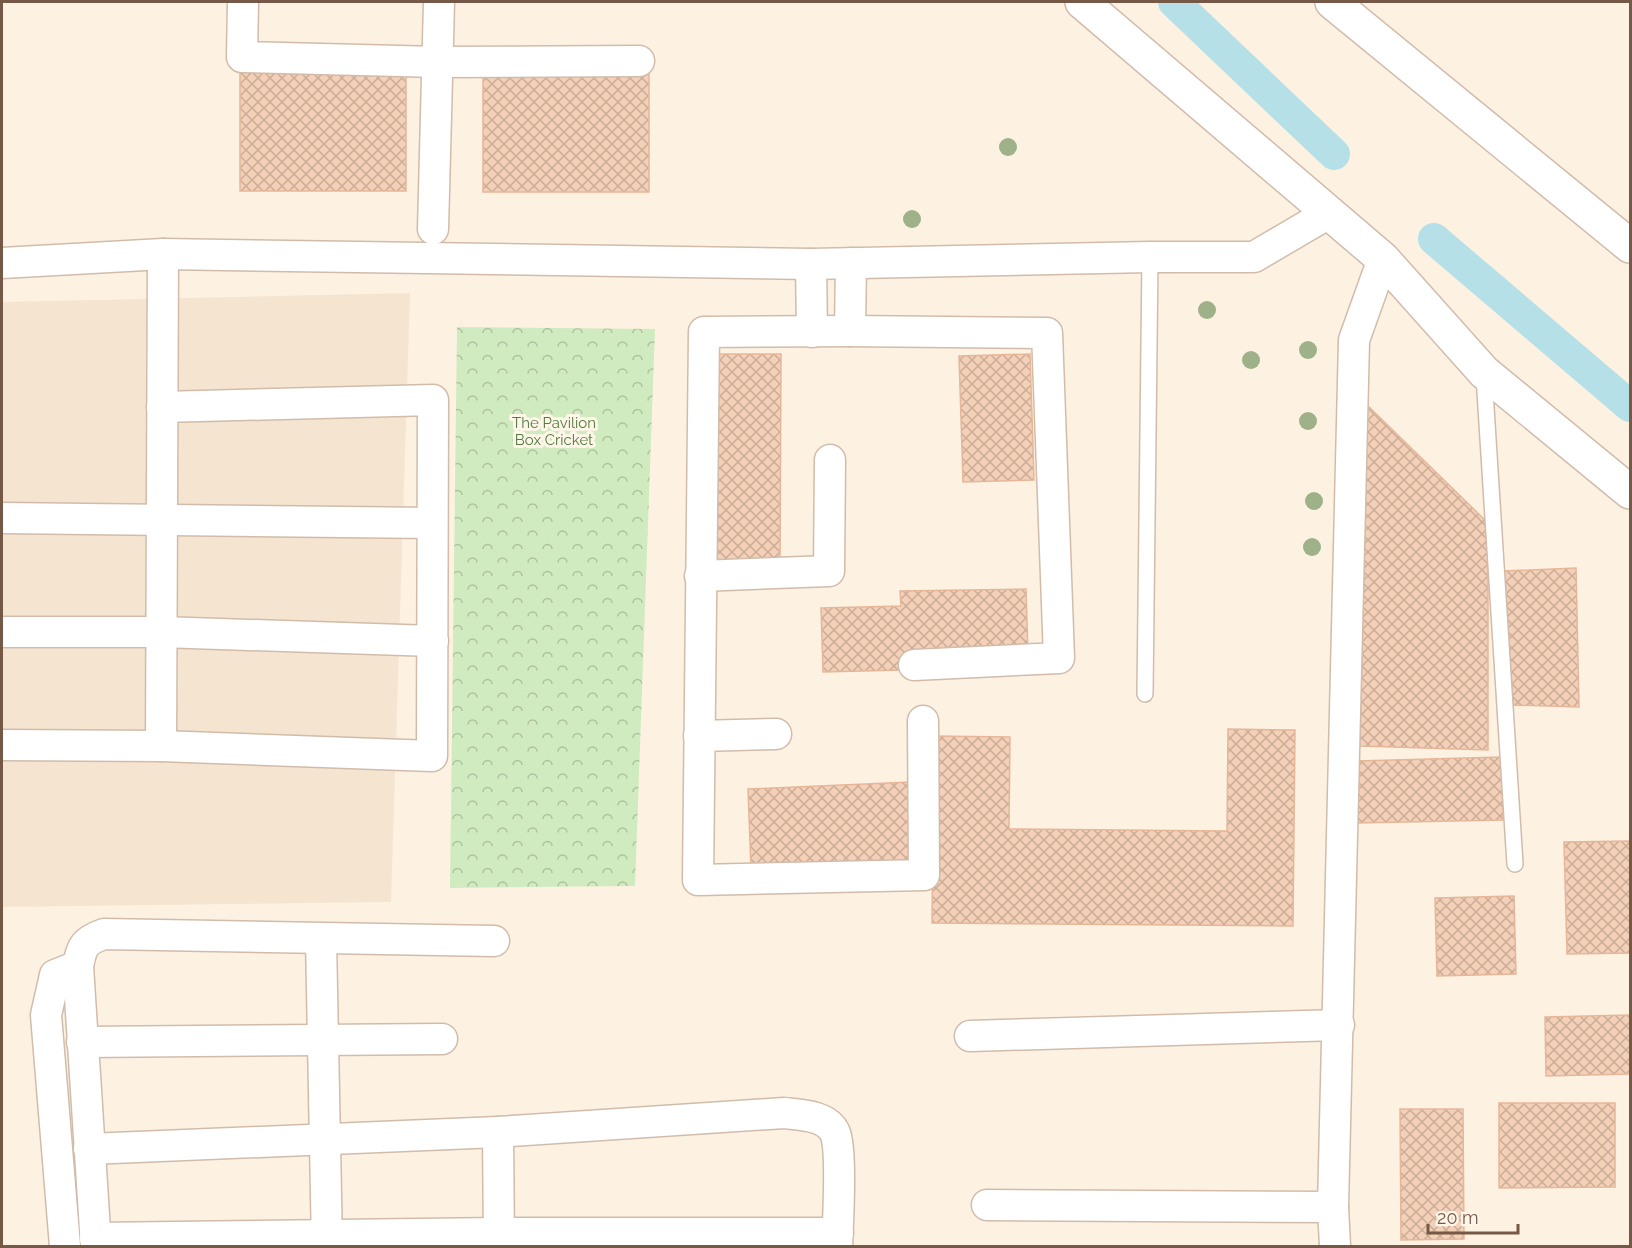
<svg xmlns="http://www.w3.org/2000/svg" width="1632" height="1248" font-family="Raleway,sans-serif">
<defs>
<pattern id="park-crowns" width="20" height="18" patternUnits="userSpaceOnUse" patternTransform="scale(1.5)"><rect width="20" height="18" fill="#d1ebc0"/><path d="M2 6a3 3 0 1 1 6 0M12 15a3 3 0 1 1 6 0" fill="none" stroke="#aec19e"/></pattern>
<pattern id="building-cross-hatch" width="8" height="8" patternUnits="userSpaceOnUse" patternTransform="scale(1.5)"><rect width="8" height="8" fill="#f4d0b8"/><path d="M0 0l8 8M0 8l8-8" fill="none" stroke="#caac97"/></pattern>
</defs>
<rect width="100%" height="100%" fill="#fdf2e2"/>
<!-- residential -->
<polygon fill="#f5e4d0" points="410,293 391,902 2,907 2,302"/>
<!-- park -->
<polygon fill="url(#park-crowns)" points="457,327 655,329 635,886 450,888"/>
<g fill="none" stroke-linecap="round" stroke-linejoin="round">
<!-- canal -->
<g stroke="#b5e0e7" stroke-width="32">
<polyline points="1174,2 1334,154"/>
<polyline points="1434,239 1630,406"/>
</g>
</g>
<!-- building -->
<g fill="url(#building-cross-hatch)" stroke="#e7b698" stroke-width="1.5">
<rect x="240" y="68" width="166" height="123"/>
<rect x="483" y="68" width="166" height="124"/>
<polygon points="718,354 781,354 780,562 716,562"/>
<polygon points="1030,354 1034,480 963,482 959,356"/>
<polygon points="1367,405 1488,523 1488,750 1360,746"/>
<polygon points="1576,568 1579,707 1513,705 1504,571"/>
<polygon points="1026,589 1028,653 903,670 823,672 821,608 901,606 900,591"/>
<polygon points="1228,729 1295,730 1293,926 932,923 934,736 1010,737 1009,829 1227,831"/>
<polygon points="1502,757 1503,820 1357,823 1356,761"/>
<polygon points="910,782 913,862 751,869 748,789"/>
<polygon points="1630,841 1630,953 1567,954 1564,842"/>
<polygon points="1514,896 1516,974 1437,976 1435,898"/>
<polygon points="1630,1015 1630,1074 1546,1076 1545,1017"/>
<polygon points="1499,1103 1615,1103 1615,1187 1499,1188"/>
<polygon points="1400,1109 1463,1109 1464,1239 1401,1240"/>
</g>
<g fill="none" stroke-linecap="round" stroke-linejoin="round">
<defs>
<g id="service">
<polyline points="1484,376 1515,864"/>
<polyline points="1145,694 1150,257"/>
</g>
<g id="minor">
<polyline points="243,2 242,57 438,62 639,61"/>
<polyline points="433,229 439,2"/>
<polyline points="2,263 163,254 811,264 1150,257 1254,257 1329,213"/>
<polyline points="811,264 812,332"/>
<polyline points="850,331 851,263"/>
<polyline points="2,518 432,523"/>
<polyline points="700,576 829,571 830,460"/>
<polyline points="2,632 161,632 433,641"/>
<polyline points="914,665 1059,658 1047,333 850,331 704,332 698,880 924,875 923,721"/>
<polyline points="699,736 776,734"/>
<polyline points="2,745 161,746 432,756 433,400 162,407"/>
<polyline points="161,746 163,254"/>
<polyline points="321,939 327,1246"/>
<polyline points="970,1036 1339,1025"/>
<polyline points="82,1042 442,1039"/>
<polyline points="498,1132 499,1246"/>
<path d="M89,1149L498,1132L784,1113C800,1115 827,1115 835,1133C842,1149 838,1224 837,1246"/>
<polyline points="987,1205 1333,1207"/>
<polyline points="95,1238 499,1233 838,1233"/>
<polyline points="65,1246 46,1015 55,975 78,966"/>
<path d="M96,1246L78,966C82,946 84,941 104,934L494,941"/>
<polyline points="1335,1246 1333,1207 1354,340 1383,259"/>
</g>
<g id="tertiary">
<polyline points="1082,2 1383,259 1484,372 1630,492"/>
<polyline points="1332,2 1630,246"/>
</g>
</defs>
<!-- service casing -->
<use href="#service" stroke="#d1bcab" stroke-width="18"/>
<!-- minor casing -->
<use href="#minor" stroke="#d1bcab" stroke-width="33"/>
<!-- tertiary casing -->
<use href="#tertiary" stroke="#d1bcab" stroke-width="36"/>
<!-- service -->
<use href="#service" stroke="#fff" stroke-width="15"/>
<!-- minor -->
<use href="#minor" stroke="#fff" stroke-width="30"/>
<!-- tertiary -->
<use href="#tertiary" stroke="#fff" stroke-width="33"/>
</g>
<!-- trees -->
<g fill="#9eb188">
<circle cx="1008" cy="147" r="9"/>
<circle cx="912" cy="219" r="9"/>
<circle cx="1207" cy="310" r="9"/>
<circle cx="1308" cy="350" r="9"/>
<circle cx="1251" cy="360" r="9"/>
<circle cx="1308" cy="421" r="9"/>
<circle cx="1314" cy="501" r="9"/>
<circle cx="1312" cy="547" r="9"/>
</g>
<g text-anchor="middle" dominant-baseline="central" stroke-width="6" stroke-linejoin="round" paint-order="stroke">
<!-- park labels -->
<g font-size="15" fill="#517c3f" stroke="#fff6e9">
<text x="554" y="423">The Pavilion<tspan x="554" dy="17">Box Cricket</tspan></text>
</g>
</g>
<!-- border -->
<rect width="1632" height="1248" fill="none" stroke="#765847" stroke-width="6"/>
<!-- scale -->
<path d="M1428 1224v9h90v-9" fill="none" stroke="#765847" stroke-width="3"/>
<text x="1437" y="1224" font-size="18" fill="#765847" stroke="#fff6e9" stroke-width="4.5" paint-order="stroke">20 m</text>
</svg>
